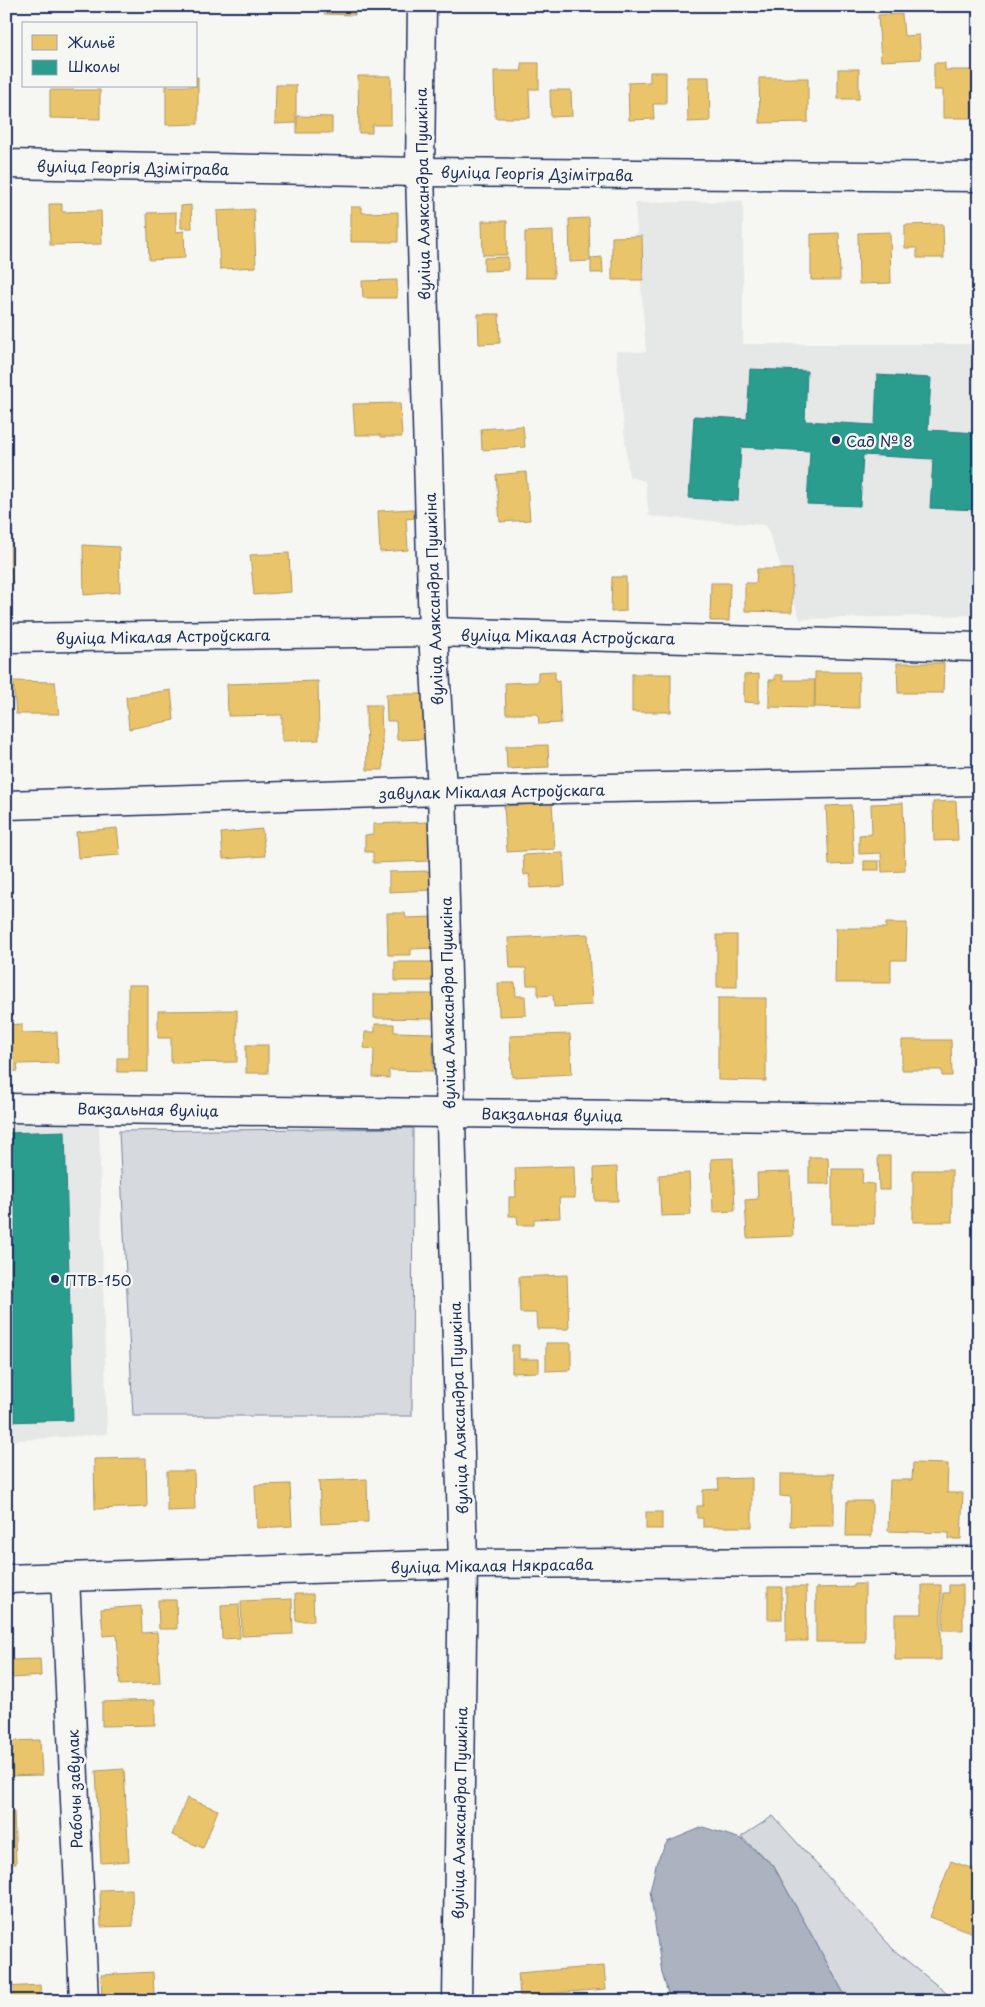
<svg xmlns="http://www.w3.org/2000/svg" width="985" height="2007" font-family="'Playpen Sans',sans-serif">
<rect width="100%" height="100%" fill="#f6f6f2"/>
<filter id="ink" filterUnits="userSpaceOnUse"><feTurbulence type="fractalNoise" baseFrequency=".02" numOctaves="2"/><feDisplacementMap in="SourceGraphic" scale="10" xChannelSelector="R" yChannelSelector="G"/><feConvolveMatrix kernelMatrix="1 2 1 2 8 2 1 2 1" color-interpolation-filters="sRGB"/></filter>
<g filter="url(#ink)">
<!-- built -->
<g fill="#e6e7e7">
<polygon points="743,201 743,344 979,344 979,615 800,619 766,525 649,516 645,481 629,477 616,351 646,352 635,203"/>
<polygon points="6,1121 99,1123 107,1434 6,1441"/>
</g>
<!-- green -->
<g fill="#d6d9dd" stroke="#78849e">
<polygon points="413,1128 412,1416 133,1416 119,1131"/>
<polygon points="773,1816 894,1950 956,2001 848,2001 773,1865 741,1837"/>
</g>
<!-- water -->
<polygon fill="#abb2c0" stroke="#717e99" points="703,1827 741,1839 773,1865 848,2001 670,2001 662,1973 650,1891 657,1861 667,1842"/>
<!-- homes -->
<g fill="#e9c46a" stroke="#ab9766">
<polygon points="324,6 355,6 355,15 324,14"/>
<polygon points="902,14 904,36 919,35 921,59 881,61 878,15"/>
<polygon points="521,63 539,63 539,89 529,89 530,118 495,118 494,71 522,71"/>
<polygon points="934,63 945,63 945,70 972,70 972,118 943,118 943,90 934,90"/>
<rect x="838" y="69" width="21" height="30"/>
<polygon points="650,72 666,72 666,104 653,104 654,119 629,120 628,83 650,82"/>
<polygon points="358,76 391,76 391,125 372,125 372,133 359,133"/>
<polygon points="196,77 198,77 198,124 166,125 166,86 196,86"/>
<polygon points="687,77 709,77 710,121 688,122"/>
<polygon points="759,78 808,78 808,122 760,123"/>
<polygon points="276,85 296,85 296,123 275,124"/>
<polygon points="50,90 100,90 100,119 50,118"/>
<polygon points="550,90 571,90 572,116 551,117"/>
<polygon points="297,116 332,117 332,133 297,133"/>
<polygon points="49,204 62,204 62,212 101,211 102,244 50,245"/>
<polygon points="191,205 192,228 181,228 181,206"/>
<polygon points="351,207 362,207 362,213 398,212 398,242 351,242"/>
<polygon points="254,209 256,267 220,269 217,211"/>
<polygon points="176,212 176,232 184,231 185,258 149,260 147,213"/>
<polygon points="589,218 590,261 570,262 569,219"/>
<polygon points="482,221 507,221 507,255 483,255"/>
<polygon points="943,224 944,258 917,258 917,248 905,248 905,225"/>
<polygon points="553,231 554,278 525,278 525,232"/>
<polygon points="890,232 891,283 859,284 858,233"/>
<polygon points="839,233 840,280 811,280 811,234"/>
<polygon points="642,236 643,280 612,280 612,237"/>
<polygon points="508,257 508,270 484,271 484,258"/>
<polygon points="602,257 603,273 591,273 591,258"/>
<polygon points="6,279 9,279 11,323 6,323"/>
<polygon points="397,280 397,298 363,298 362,281"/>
<polygon points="478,314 499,314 500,343 479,344"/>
<polygon points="400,403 402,437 381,437 381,435 355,435 353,404"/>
<polygon points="523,426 525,447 482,450 481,429"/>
<polygon points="526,472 530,520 500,522 496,475"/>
<polygon points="413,509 414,518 406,519 408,550 380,552 378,511"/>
<polygon points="6,540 10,540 12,583 6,583"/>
<polygon points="83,545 119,547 120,592 84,595"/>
<polygon points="289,553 291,592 254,595 250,555"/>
<polygon points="757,569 792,569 792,612 745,611 745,583 756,583"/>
<polygon points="612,577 626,577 626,611 611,612"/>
<polygon points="711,583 730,583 729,621 710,621"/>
<polygon points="897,663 944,663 943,693 898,693"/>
<polygon points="555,671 555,682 559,681 561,723 539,724 538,714 506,714 505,683 538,682 538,672"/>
<polygon points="815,672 859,672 859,708 815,707"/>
<rect x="632" y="674" width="39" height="38"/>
<polygon points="759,674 759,703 744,702 744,675"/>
<polygon points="775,675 783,675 783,680 815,680 814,708 769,707 769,680 775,680"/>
<polygon points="13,681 55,682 59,714 16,714"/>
<polygon points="318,681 319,740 282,741 282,715 228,716 227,684"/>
<polygon points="171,690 174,720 129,729 126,697"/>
<polygon points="386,694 427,694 427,739 397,740 396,721 387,721"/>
<polygon points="366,705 381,705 383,770 367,770"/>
<polygon points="548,745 549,767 507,769 506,746"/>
<polygon points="956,801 958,840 934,841 933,802"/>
<polygon points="552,803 555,849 507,852 504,806"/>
<polygon points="903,803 905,871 882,872 881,853 859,854 859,835 872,834 871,804"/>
<polygon points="851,805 854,864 829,865 826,806"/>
<polygon points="428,822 430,861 373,863 373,852 365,852 365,835 373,834 373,824"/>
<polygon points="117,828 120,855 78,858 76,832"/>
<polygon points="262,829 265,856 223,859 221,833"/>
<polygon points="563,853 565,886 530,888 529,874 524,875 523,855"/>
<rect x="864" y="861" width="15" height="9"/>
<polygon points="431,871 432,890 389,892 389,872"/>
<polygon points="387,913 405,913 406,918 432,917 433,948 411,949 411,955 388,955"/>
<polygon points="886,923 907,923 906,960 891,960 891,983 835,983 836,928 886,928"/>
<polygon points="588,934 592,1005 554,1007 553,995 538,996 538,985 527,985 526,968 510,968 508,938"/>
<rect x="717" y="935" width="20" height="52"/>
<rect x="395" y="962" width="39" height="19"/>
<polygon points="498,983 515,983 516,996 525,996 526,1015 499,1016"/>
<polygon points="128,985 148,985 148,1072 117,1072 117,1058 128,1058"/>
<polygon points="374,994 434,994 434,1019 374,1018"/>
<polygon points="718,998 766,998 766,1081 718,1080"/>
<polygon points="237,1010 237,1062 171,1063 171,1038 158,1038 158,1011"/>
<polygon points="22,1024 22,1033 57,1032 58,1063 17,1064 18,1071 6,1072 6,1025"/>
<polygon points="375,1024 394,1024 394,1032 433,1033 433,1071 389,1070 389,1078 373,1077 374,1049 364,1048 365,1032 375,1032"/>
<polygon points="570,1034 572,1074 512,1077 510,1036"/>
<polygon points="902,1040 951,1040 952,1076 942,1076 942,1070 902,1070"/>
<rect x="246" y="1045" width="22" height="28"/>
<polygon points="878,1156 890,1156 890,1190 879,1190"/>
<polygon points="809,1157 828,1157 829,1184 809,1184"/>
<polygon points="733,1158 735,1211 713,1212 711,1159"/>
<polygon points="574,1166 575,1198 559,1198 560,1218 534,1219 534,1225 518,1225 517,1216 509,1216 509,1197 516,1197 515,1168"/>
<polygon points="617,1167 618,1201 595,1201 594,1168"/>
<polygon points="832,1169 863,1169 862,1183 874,1184 874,1224 832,1224"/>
<rect x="913" y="1170" width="39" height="52"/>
<polygon points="790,1172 793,1236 747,1238 745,1200 758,1199 757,1173"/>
<polygon points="689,1173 691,1215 661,1216 659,1175"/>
<polygon points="567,1275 569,1329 537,1329 536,1313 520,1313 519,1277"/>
<polygon points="546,1343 571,1343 571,1370 546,1371"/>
<polygon points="512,1345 519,1345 519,1359 539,1359 539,1372 512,1373"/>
<polygon points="146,1458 147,1507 95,1509 94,1459"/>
<polygon points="913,1463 948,1464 947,1493 963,1493 961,1539 949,1539 949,1533 888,1531 890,1480 912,1480"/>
<polygon points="167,1471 194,1471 195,1510 167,1511"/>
<polygon points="780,1474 834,1474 834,1526 790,1526 791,1497 780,1496"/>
<polygon points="752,1478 752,1527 703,1527 703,1518 697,1518 697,1506 703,1506 703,1490 719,1489 718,1479"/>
<polygon points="367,1479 368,1522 321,1524 319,1481"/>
<polygon points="290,1484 292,1526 257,1528 255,1485"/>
<polygon points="847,1501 872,1501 872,1536 846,1536"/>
<rect x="646" y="1512" width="16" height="17"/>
<polygon points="854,1584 865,1584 865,1642 816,1642 816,1588 854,1587"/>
<polygon points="922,1585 941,1585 941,1660 895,1660 895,1614 922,1614"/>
<polygon points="949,1585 963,1585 963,1630 943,1630 943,1593 949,1593"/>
<rect x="768" y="1587" width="14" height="32"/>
<polygon points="786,1587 806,1587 807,1641 786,1641"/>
<polygon points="295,1594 313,1594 314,1621 296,1621"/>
<polygon points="292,1599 293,1634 242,1636 241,1601"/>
<polygon points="158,1600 176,1600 177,1629 159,1629"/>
<polygon points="239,1604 240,1638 222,1639 221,1605"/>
<polygon points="141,1606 142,1633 157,1632 160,1683 120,1685 117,1635 103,1636 101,1609"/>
<polygon points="40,1659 41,1676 12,1678 11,1660"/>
<polygon points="155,1700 155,1725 102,1726 102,1702"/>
<polygon points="40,1740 42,1775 6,1776 6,1741"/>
<polygon points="124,1769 129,1861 101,1863 96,1771"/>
<polygon points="187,1798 218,1810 203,1848 172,1835"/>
<polygon points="14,1812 16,1864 6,1864 6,1813"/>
<polygon points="951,1861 979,1871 979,1919 973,1933 930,1917"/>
<polygon points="132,1889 133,1926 101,1927 100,1890"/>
<polygon points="604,1966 606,1989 520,1996 518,1973"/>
<polygon points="153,1972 154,1997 102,2000 101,1975"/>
<polygon points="40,1985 41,2001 6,2001 6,1987"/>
</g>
<!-- schools -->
<g fill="#2a9d8f" stroke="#267c80">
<polygon points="750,369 807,371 805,421 875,425 877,375 931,378 928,430 979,433 979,510 930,508 933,459 863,455 860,506 807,504 810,451 741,447 738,501 689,498 694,416 747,419"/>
<polygon points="65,1131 73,1420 6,1422 6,1133"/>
</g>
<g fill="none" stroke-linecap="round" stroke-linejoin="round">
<defs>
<g id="minor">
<polyline points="422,6 420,172 433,632 442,791 463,1564 457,2001"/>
<polyline points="6,164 420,172 979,177"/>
<polyline points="6,638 433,632 979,647"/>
<polyline points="6,805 442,791 979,781"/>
<polyline points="6,1108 979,1119"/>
<polyline points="65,1577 84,2001"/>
<polyline points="6,1579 463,1564 979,1561"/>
</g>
</defs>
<!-- minor casing -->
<use href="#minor" stroke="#1b2f5e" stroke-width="31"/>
<!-- minor -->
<use href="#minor" stroke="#f6f6f2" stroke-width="28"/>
</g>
</g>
<!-- markers -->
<g fill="#1b2f5e" stroke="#f6f6f2" stroke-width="2">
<circle cx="836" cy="440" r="5"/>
<circle cx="55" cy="1279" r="5"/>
</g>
<g text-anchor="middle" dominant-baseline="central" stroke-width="5" stroke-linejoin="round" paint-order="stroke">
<!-- street labels -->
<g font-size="15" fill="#1b2f5e" stroke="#f6f6f2">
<text transform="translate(133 167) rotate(1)">вуліца Георгія Дзімітрава</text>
<text transform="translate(537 173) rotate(1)">вуліца Георгія Дзімітрава</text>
<text transform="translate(422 194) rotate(-91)">вуліца Аляксандра Пушкіна</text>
<text transform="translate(433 599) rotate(-92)">вуліца Аляксандра Пушкіна</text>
<text transform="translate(163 636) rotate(-1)">вуліца Мікалая Астроўскага</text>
<text transform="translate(568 636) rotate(1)">вуліца Мікалая Астроўскага</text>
<text transform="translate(492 791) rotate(-1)">завулак Мікалая Астроўскага</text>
<text transform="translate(447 1003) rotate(-91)">вуліца Аляксандра Пушкіна</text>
<text transform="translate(148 1109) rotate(1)">Вакзальная вуліца</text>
<text transform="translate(552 1114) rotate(1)">Вакзальная вуліца</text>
<text transform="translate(458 1408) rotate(-92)">вуліца Аляксандра Пушкіна</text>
<text transform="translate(492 1565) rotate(-1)">вуліца Мікалая Някрасава</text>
<text transform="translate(74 1789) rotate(-92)">Рабочы завулак</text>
<text transform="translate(459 1813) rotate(-89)">вуліца Аляксандра Пушкіна</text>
</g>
<!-- poi labels -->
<g font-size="15" fill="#1b2f5e" stroke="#f6f6f2" text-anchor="start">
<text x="846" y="440">Сад № 8</text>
<text x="65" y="1279">ПТВ-150</text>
</g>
</g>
<!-- margin -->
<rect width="985" height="2007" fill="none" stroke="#f6f6f2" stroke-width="25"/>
<rect x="12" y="12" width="960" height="1982" fill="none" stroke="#1b2f5e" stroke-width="2" filter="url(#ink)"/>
<!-- legend -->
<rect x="22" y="22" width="175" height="65" fill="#f6f6f2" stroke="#9ea6b7"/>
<rect x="32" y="35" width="25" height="15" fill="#e9c46a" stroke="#9ea6b7"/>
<text x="68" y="48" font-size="15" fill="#1b2f5e">Жильё</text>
<rect x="32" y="60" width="25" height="15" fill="#2a9d8f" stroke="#9ea6b7"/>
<text x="68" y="72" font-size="15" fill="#1b2f5e">Школы</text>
</svg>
